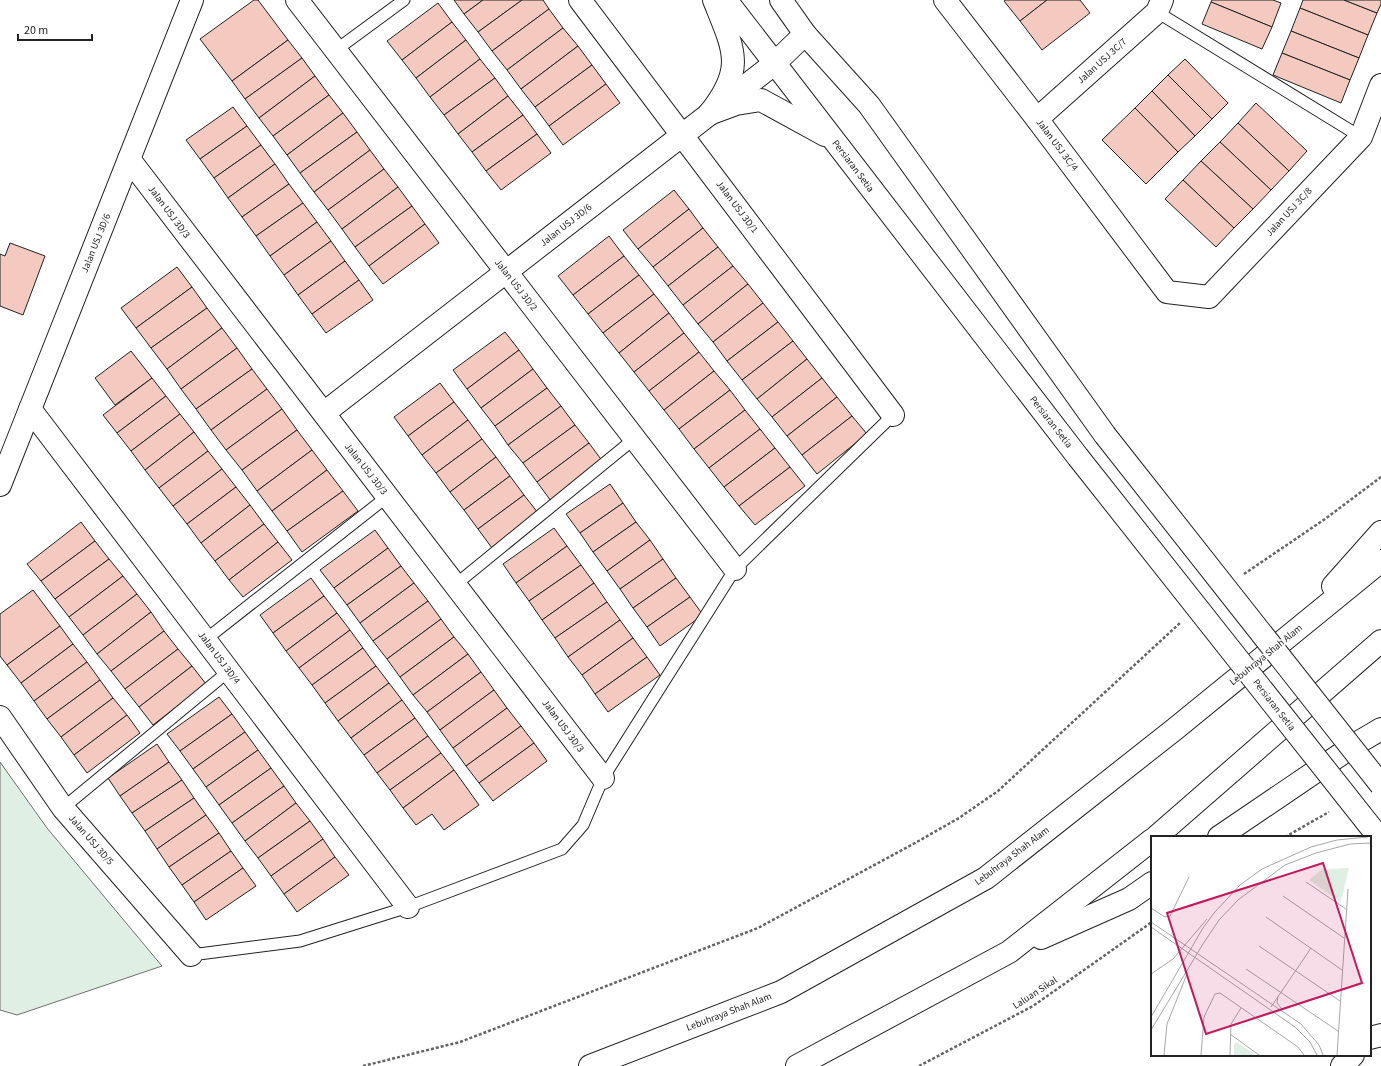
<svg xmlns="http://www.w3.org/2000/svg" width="1381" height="1066" font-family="'Source Sans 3',sans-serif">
<rect width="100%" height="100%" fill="#fff"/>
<!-- green -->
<polygon fill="#e0efe3" stroke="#6f6f6f" points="0,762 47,828 162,966 17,1015 0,1010"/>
<!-- building -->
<g fill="#f3c9c0" stroke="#222">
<polygon points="254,0 258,0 288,40 232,81 200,39"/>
<polygon points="454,0 483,0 464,14"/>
<polygon points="483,0 522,0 478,32 464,14"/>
<polygon points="522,0 543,0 549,9 492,51 478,32"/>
<polygon points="1006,0 1047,0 1020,21 1004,1"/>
<polygon points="1047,0 1080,0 1090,13 1042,50 1020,21"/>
<polygon points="1212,0 1273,0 1281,3 1272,27 1211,2"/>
<polygon points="1303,0 1344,0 1377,13 1368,35 1300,8"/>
<polygon points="1344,0 1381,0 1381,4 1377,13"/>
<polygon points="1211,2 1272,27 1262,49 1202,24"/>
<polygon points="438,3 452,22 402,60 387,41"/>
<polygon points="1300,8 1368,35 1359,58 1291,31"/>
<polygon points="549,9 563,28 507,70 492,51"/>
<polygon points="452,22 466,40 416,78 402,60"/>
<polygon points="563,28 578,46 521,89 507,70"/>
<polygon points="1291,31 1359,58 1350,80 1282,53"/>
<polygon points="288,40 302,58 245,99 232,81"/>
<polygon points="466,40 480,59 430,97 416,78"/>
<polygon points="578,46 592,65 535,107 521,89"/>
<polygon points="1282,53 1350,80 1341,103 1273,75"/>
<polygon points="302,58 315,76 259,118 245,99"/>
<polygon points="480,59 495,78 444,115 430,97"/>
<polygon points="1185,59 1228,103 1212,119 1168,75"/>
<polygon points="592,65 606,84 549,126 535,107"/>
<polygon points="1168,75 1212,119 1195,136 1152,91"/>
<polygon points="315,76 329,95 273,136 259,118"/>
<polygon points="495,78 508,96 458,134 444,115"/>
<polygon points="606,84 620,103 563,145 549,126"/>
<polygon points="1152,91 1195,136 1178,152 1135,108"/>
<polygon points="329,95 343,113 287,155 273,136"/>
<polygon points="508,96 523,115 472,152 458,134"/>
<polygon points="1256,103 1307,151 1289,171 1238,123"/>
<polygon points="233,107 247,126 200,159 186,140"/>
<polygon points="1135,108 1178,152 1146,184 1102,140"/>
<polygon points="343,113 357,132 300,173 287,155"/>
<polygon points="523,115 537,134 486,171 472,152"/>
<polygon points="1238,123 1289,171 1271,190 1220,142"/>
<polygon points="247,126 261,145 214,178 200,159"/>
<polygon points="357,132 370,150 314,192 300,173"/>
<polygon points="537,134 551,153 501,190 486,171"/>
<polygon points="1220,142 1271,190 1253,209 1201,161"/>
<polygon points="261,145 275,164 228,198 214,178"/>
<polygon points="370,150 384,169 328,210 314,192"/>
<polygon points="1201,161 1253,209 1234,228 1183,180"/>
<polygon points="275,164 289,184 242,217 228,198"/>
<polygon points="384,169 398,187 342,229 328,210"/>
<polygon points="1183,180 1234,228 1216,247 1165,199"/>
<polygon points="289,184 303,203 256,236 242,217"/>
<polygon points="398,187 412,206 355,247 342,229"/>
<polygon points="674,190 689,209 638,249 623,230"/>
<polygon points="303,203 317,222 270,256 256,236"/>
<polygon points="412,206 425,224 369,266 355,247"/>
<polygon points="689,209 703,228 653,267 638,249"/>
<polygon points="317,222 331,241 284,275 270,256"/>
<polygon points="425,224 439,243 383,284 369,266"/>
<polygon points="703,228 718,247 668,286 653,267"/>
<polygon points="609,236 624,256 573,295 558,276"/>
<polygon points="331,241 345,261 298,295 284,275"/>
<polygon points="10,243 45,256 23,315 0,306 0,254 5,256"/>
<polygon points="718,247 733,266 683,305 668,286"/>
<polygon points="624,256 639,275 588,314 573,295"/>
<polygon points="345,261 359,280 312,314 298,295"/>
<polygon points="733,266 748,284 698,324 683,305"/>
<polygon points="177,267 192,287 136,328 121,308"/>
<polygon points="639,275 654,294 603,333 588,314"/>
<polygon points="359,280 373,300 326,333 312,314"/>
<polygon points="748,284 763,303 713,342 698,324"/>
<polygon points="192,287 207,308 151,348 136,328"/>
<polygon points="654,294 669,313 619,353 603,333"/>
<polygon points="763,303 778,322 727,361 713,342"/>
<polygon points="207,308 222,328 167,369 151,348"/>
<polygon points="669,313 684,333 634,372 619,353"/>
<polygon points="778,322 793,341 742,380 727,361"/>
<polygon points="222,328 237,348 181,389 167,369"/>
<polygon points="505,332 519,350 467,389 453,370"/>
<polygon points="684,333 699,352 649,391 634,372"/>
<polygon points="793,341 807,359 757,399 742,380"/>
<polygon points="237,348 252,369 196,409 181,389"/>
<polygon points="519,350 533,369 481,408 467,389"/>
<polygon points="131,351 152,378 115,405 95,378"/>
<polygon points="699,352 714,371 664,410 649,391"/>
<polygon points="807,359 822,378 772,417 757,399"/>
<polygon points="252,369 267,389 211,430 196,409"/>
<polygon points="533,369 547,388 495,426 481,408"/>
<polygon points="714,371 730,390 679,429 664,410"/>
<polygon points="152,378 166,396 117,433 103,415"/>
<polygon points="822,378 837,397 787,436 772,417"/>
<polygon points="440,383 454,402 408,436 394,417"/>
<polygon points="547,388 561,406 508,445 495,426"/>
<polygon points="267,389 282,409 226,450 211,430"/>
<polygon points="730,390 745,410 694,449 679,429"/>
<polygon points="166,396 180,414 131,451 117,433"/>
<polygon points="837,397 852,416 802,455 787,436"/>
<polygon points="454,402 468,420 422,455 408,436"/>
<polygon points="561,406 575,425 523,463 508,445"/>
<polygon points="282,409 297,430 242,470 226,450"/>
<polygon points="745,410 760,429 709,468 694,449"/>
<polygon points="180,414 194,432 145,470 131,451"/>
<polygon points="852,416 867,434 817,474 802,455"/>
<polygon points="468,420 482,439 436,473 422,455"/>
<polygon points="575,425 589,443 537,482 523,463"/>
<polygon points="760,429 775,448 724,487 709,468"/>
<polygon points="297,430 312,450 257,491 242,470"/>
<polygon points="194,432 208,451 159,488 145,470"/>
<polygon points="482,439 496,457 450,492 436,473"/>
<polygon points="589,443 603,462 551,501 537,482"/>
<polygon points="775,448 790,467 739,506 724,487"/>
<polygon points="312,450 327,470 272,511 257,491"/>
<polygon points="208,451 222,469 173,506 159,488"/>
<polygon points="496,457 510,476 464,510 450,492"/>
<polygon points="790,467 805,486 755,525 739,506"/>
<polygon points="222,469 236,487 187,524 173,506"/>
<polygon points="327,470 343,491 287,531 272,511"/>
<polygon points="510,476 524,495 478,529 464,510"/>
<polygon points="610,484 623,503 580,533 566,514"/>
<polygon points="236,487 250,505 201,543 187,524"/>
<polygon points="343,491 358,511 302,552 287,531"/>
<polygon points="524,495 538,513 492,548 478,529"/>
<polygon points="623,503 636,522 593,552 580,533"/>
<polygon points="250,505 264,524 215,561 201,543"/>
<polygon points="81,522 95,541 41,581 27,564"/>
<polygon points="636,522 650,540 607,571 593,552"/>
<polygon points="264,524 278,542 229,580 215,561"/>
<polygon points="554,528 567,546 516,583 503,564"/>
<polygon points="375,530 388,548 334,588 320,570"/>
<polygon points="650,540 663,559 620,589 607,571"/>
<polygon points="95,541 109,559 55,599 41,581"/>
<polygon points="278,542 292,560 243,597 229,580"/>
<polygon points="567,546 581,565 529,601 516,583"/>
<polygon points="388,548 401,566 347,605 334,588"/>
<polygon points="109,559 123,576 69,617 55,599"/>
<polygon points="663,559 676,578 633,608 620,589"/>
<polygon points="581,565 594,583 542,620 529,601"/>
<polygon points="401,566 414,583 360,623 347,605"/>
<polygon points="123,576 137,594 83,635 69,617"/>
<polygon points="311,578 324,596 273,633 260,615"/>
<polygon points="676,578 690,597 647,627 633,608"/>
<polygon points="414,583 428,601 373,641 360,623"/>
<polygon points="594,583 607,602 555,638 542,620"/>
<polygon points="33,590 60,626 7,665 0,656 0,614"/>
<polygon points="137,594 151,612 97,654 83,635"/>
<polygon points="324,596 337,613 286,651 273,633"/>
<polygon points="690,597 703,615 660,646 647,627"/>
<polygon points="428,601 441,619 387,659 373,641"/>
<polygon points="607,602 620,620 568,657 555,638"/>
<polygon points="151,612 164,631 111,671 97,654"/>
<polygon points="337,613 350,630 299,668 286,651"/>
<polygon points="441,619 454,637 400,677 387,659"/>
<polygon points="620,620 633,638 582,675 568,657"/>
<polygon points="60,626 73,644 21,683 7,665"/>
<polygon points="350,630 363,648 312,685 299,668"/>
<polygon points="164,631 178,649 125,689 111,671"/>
<polygon points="454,637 468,654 413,695 400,677"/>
<polygon points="633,638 647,657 595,694 582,675"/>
<polygon points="73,644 87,662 34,701 21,683"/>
<polygon points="363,648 376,666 325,703 312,685"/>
<polygon points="178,649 192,666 139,707 125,689"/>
<polygon points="468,654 481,672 427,712 413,695"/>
<polygon points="647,657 660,675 608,712 595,694"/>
<polygon points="87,662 100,680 47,719 34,701"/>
<polygon points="192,666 206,684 153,725 139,707"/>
<polygon points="376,666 389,683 338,721 325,703"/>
<polygon points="481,672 494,690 440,730 427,712"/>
<polygon points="100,680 113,698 61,737 47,719"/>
<polygon points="389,683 402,700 351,738 338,721"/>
<polygon points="494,690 507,708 453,748 440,730"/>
<polygon points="219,697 232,714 180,751 167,734"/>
<polygon points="113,698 127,715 74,755 61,737"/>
<polygon points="402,700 415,718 364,755 351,738"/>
<polygon points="507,708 521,726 466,766 453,748"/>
<polygon points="232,714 245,732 193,769 180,751"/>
<polygon points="127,715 140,733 87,773 74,755"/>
<polygon points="415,718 428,736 377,773 364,755"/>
<polygon points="521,726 534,743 479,783 466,766"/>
<polygon points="245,732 258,750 206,787 193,769"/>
<polygon points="428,736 441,753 390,790 377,773"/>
<polygon points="534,743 547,761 493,801 479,783"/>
<polygon points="157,744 169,762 120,796 108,778"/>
<polygon points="258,750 271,768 219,805 206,787"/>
<polygon points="441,753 454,770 403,808 390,790"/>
<polygon points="169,762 182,780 132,813 120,796"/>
<polygon points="271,768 284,786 232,823 219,805"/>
<polygon points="454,770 479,805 444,830 432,814 416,825 403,808"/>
<polygon points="182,780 194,798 145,831 132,813"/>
<polygon points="284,786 296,803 245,841 232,823"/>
<polygon points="194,798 206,815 157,849 145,831"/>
<polygon points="296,803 310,821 258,858 245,841"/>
<polygon points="206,815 219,833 169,867 157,849"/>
<polygon points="310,821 323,839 271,876 258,858"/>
<polygon points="219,833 231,851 182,885 169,867"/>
<polygon points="323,839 335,857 284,894 271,876"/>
<polygon points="231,851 243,868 194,902 182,885"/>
<polygon points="335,857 349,875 297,912 284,894"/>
<polygon points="243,868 256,886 206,920 194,902"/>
</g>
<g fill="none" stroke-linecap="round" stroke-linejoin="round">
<defs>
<g id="lane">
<polyline points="1157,12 1361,137"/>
<polyline points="336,50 404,0"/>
<polyline points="455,585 634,439"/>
<polyline points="205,640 388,496"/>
<polyline points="63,808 229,671"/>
<polyline points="191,955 300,941 408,907 562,849 583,825 603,778 735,569 893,415"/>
</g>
<g id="street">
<polyline points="297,0 735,569"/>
<polyline points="580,0 893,415"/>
<polyline points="945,0 1037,119 1167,292 1209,297 1361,137 1381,85"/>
<polyline points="1037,119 1157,12 1162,0"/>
<polyline points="129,159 603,778"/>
<polyline points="30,409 408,907"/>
<polyline points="324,413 774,64 805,34"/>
<polyline points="0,485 192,0"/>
<polyline points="0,717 63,808 191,955"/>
<polyline points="1370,1038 1381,1035"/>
<polyline points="1342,1066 1353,1055"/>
</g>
<g id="secondary">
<polyline points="726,0 1078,457"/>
<polyline points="781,0 805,34 869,105 1105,435"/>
<polyline points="709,114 736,104 761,100 825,135"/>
<path d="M709,114C746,68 734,50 714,0"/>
</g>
<g id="highway">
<polyline points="1333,586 1381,532"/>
<polyline points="1156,837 1381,641"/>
<polyline points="1219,837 1359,742 1381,729"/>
<polyline points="1041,938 1129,899 1152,883"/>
<polyline points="590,1066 781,992 986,878 1175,729 1381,561"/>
<polyline points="797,1066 1009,952 1152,840"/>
</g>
</defs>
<!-- lane casing -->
<use href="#lane" stroke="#222" stroke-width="13"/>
<!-- street casing -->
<use href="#street" stroke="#222" stroke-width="24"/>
<!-- secondary casing -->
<use href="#secondary" stroke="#222" stroke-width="24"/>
<!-- highway casing -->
<use href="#highway" stroke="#222" stroke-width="24"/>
<!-- path -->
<g stroke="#646464" stroke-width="2.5" stroke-dasharray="3 2" stroke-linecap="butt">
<polyline points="1244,574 1325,519 1381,477"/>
<polyline points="1285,837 1329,812"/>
<polyline points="363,1066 460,1042 758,928 915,843 959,818 998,791 1180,623"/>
<polyline points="919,1066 1033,1006 1152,922"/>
</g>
<!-- lane -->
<use href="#lane" stroke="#fff" stroke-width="11"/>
<!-- street -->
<use href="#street" stroke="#fff" stroke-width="22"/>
<!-- secondary -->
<use href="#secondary" stroke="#fff" stroke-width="22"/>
<!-- highway -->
<use href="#highway" stroke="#fff" stroke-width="22"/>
<defs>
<g id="secondary-bridge">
<polyline points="1105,435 1381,785"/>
<polyline points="1078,457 1381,840"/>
</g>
</defs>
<!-- secondary-bridge casing -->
<use href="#secondary-bridge" stroke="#222" stroke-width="24" stroke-linecap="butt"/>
<!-- secondary-bridge -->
<use href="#secondary-bridge" stroke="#fff" stroke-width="22"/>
</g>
<g text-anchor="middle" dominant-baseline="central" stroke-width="3" stroke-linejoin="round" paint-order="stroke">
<!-- street labels -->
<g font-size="10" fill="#222" stroke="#fff">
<text transform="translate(1102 61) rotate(-42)">Jalan USJ 3C/7</text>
<text transform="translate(1057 145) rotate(53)">Jalan USJ 3C/4</text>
<text transform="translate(853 166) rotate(53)">Persiaran Setia</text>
<text transform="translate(737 207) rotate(53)">Jalan USJ 3D/1</text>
<text transform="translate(169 212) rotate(53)">Jalan USJ 3D/3</text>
<text transform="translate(1289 212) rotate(-47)">Jalan USJ 3C/8</text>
<text transform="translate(566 225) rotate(-38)">Jalan USJ 3D/6</text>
<text transform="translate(96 243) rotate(-68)">Jalan USJ 3D/6</text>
<text transform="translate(516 285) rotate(52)">Jalan USJ 3D/2</text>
<text transform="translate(1051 422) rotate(52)">Persiaran Setia</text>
<text transform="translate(366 469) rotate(52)">Jalan USJ 3D/3</text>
<text transform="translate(1266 655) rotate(-39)">Lebuhraya Shah Alam</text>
<text transform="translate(219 658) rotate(53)">Jalan USJ 3D/4</text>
<text transform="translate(1274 705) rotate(52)">Persiaran Setia</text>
<text transform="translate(563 726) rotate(53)">Jalan USJ 3D/3</text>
<text transform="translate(91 840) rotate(49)">Jalan USJ 3D/5</text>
<text transform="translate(1012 856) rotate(-37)">Lebuhraya Shah Alam</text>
<text transform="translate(1035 993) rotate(-33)">Laluan Sikal</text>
<text transform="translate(729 1012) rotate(-21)">Lebuhraya Shah Alam</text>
</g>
</g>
<!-- overview -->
<g transform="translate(1151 836)">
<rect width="220" height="220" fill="#fff"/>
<path d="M198,32L190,66L158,44L172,33ZM86,206L104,219H83V208Z" fill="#e0efe3"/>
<path fill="none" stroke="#a7a7a7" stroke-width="1" d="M155,46L195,73M132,60L193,102M0,72L14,81L19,80L38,41M115,81L191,134M0,86L150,188L168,209L172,219M0,91L144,191L159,206L166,219M108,110L189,165M95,133L187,195M0,138L22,123L56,83M127,160L126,167L130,172M120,171L160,112M0,181L52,92L63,77L89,49L111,33L160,11L186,4L217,1M0,194L52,108L68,84L87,64L134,29L165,17L199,8L220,7M79,198L108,219M13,219L16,188L36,138M50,219L53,181L64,158L69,157L147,211L153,219M79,219L80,188L90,172M186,219L197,53"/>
<path fill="#c2185b" fill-opacity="0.15" stroke="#c2185b" stroke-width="2" d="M172,27L211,147L55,198L16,77Z"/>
<rect width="220" height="220" fill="none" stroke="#222" stroke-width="2"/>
</g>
<!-- scale -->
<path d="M18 34v6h74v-6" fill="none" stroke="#222222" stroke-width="2"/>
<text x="24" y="34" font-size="12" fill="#222222" stroke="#ffffff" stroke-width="3" paint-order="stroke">20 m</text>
</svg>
